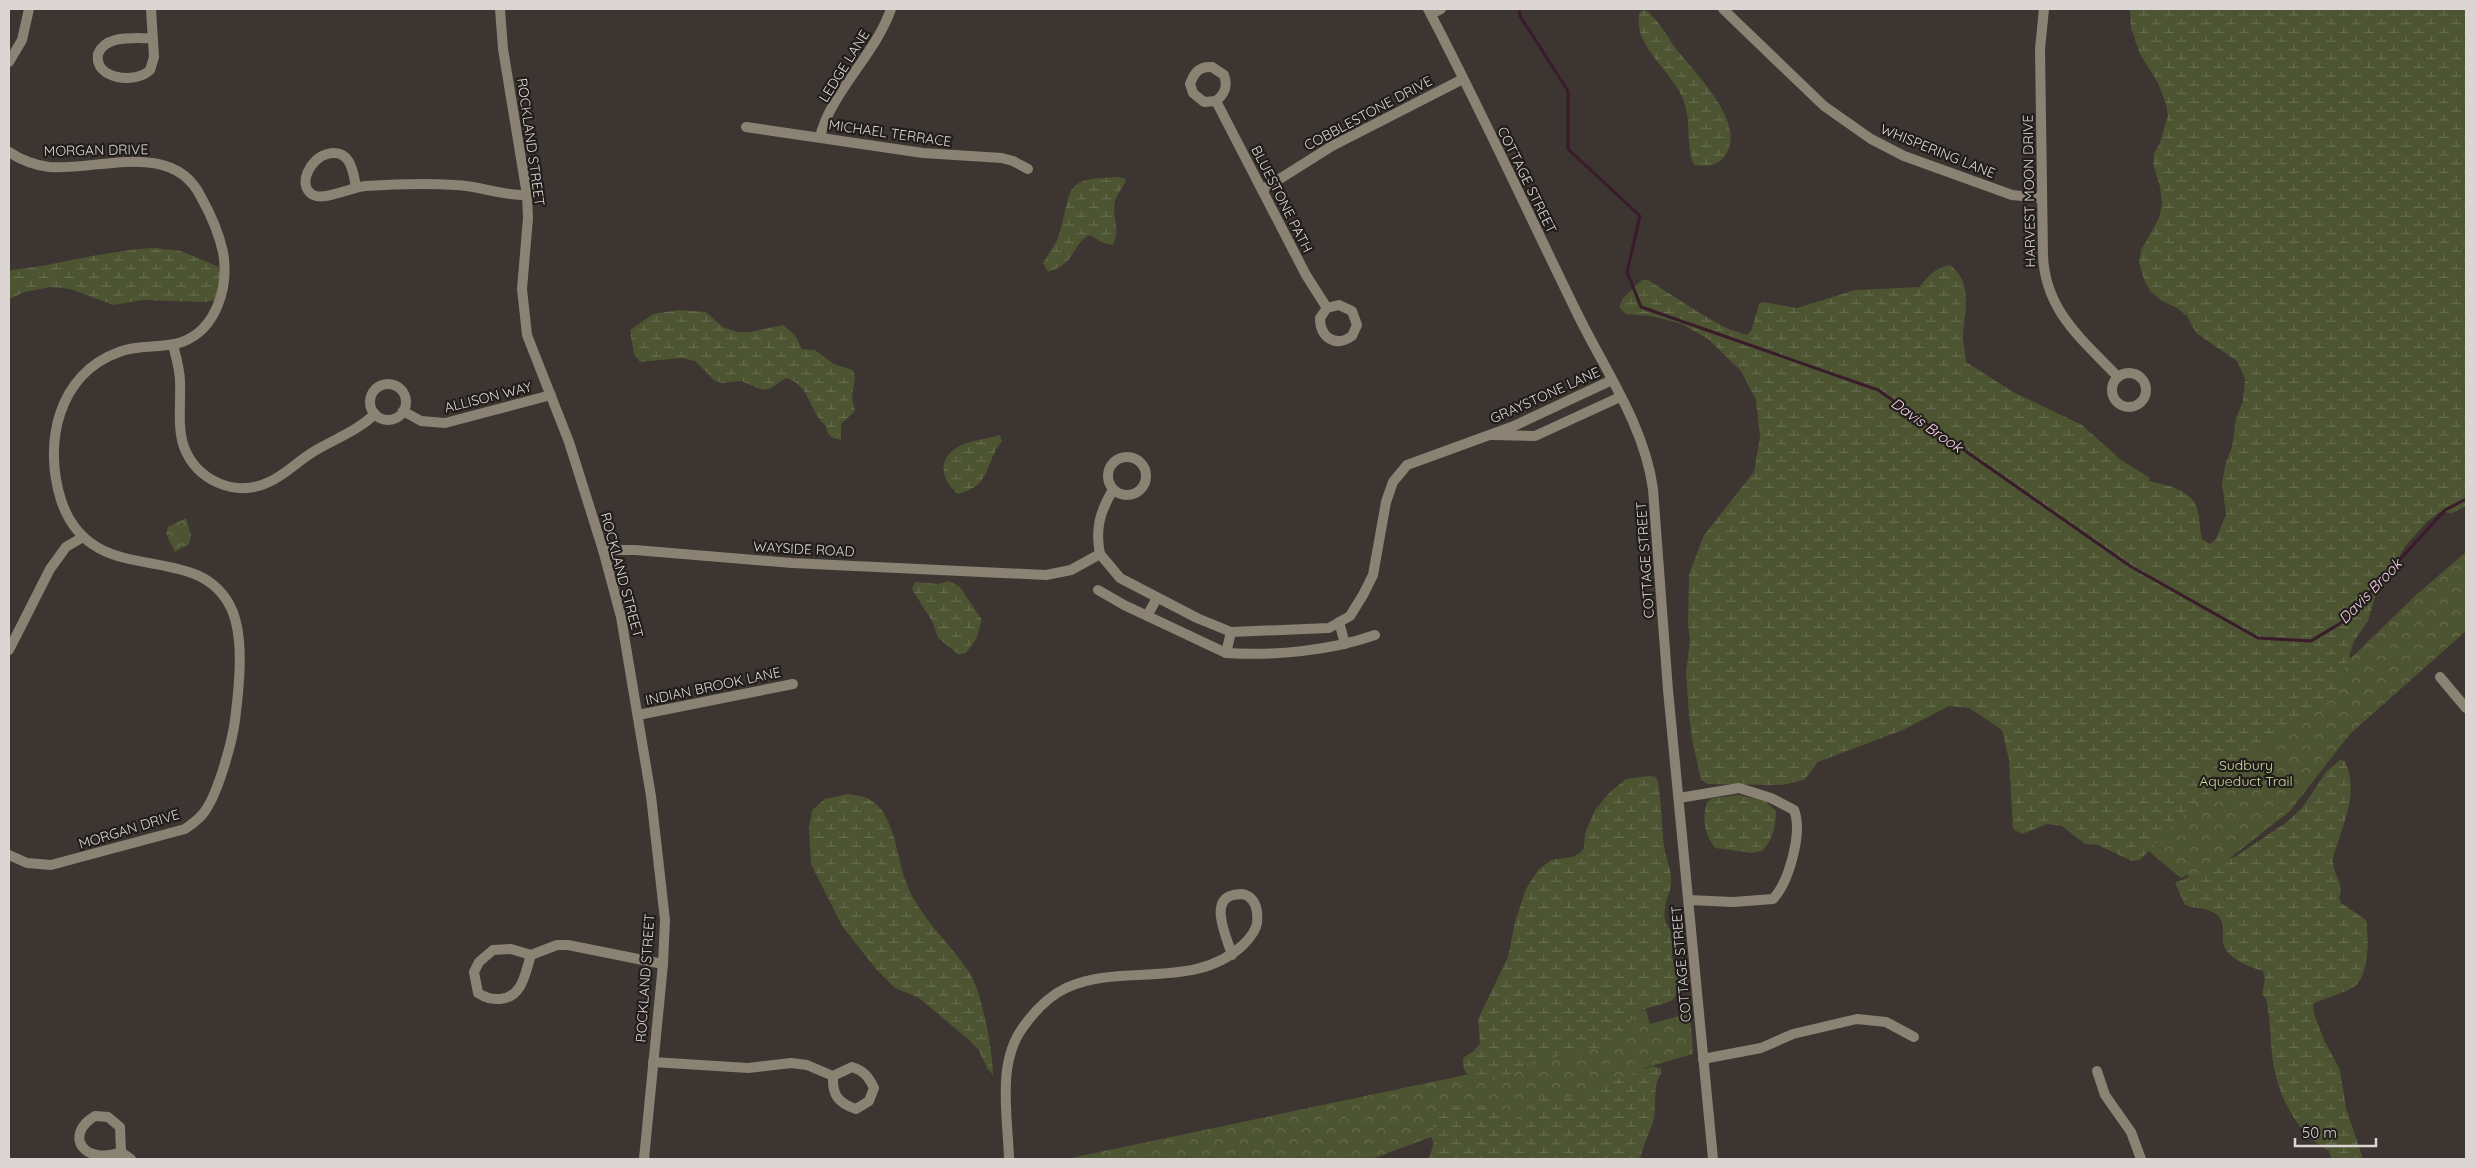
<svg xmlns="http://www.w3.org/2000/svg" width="2475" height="1168" font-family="Quicksand,sans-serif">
<defs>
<pattern id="forest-crowns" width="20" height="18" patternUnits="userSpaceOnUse" patternTransform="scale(1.25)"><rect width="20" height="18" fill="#4d5431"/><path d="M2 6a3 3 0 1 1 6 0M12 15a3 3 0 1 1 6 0" fill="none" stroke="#666c4e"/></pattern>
<pattern id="wetland-marsh" width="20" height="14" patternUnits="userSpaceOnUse" patternTransform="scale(1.25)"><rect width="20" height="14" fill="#4d5431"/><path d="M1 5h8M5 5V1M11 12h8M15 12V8" fill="none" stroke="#666c4e"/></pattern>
</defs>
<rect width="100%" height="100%" fill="#3c3531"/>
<!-- forest -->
<g fill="url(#forest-crowns)">
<polygon points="186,518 191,535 189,544 175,552 166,534 168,527"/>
<polygon points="2466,552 2466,631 2350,734 2290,811 2198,883 2187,875 2181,878 2134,839 2335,651 2351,658 2416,595"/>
<polygon points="1646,1010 1650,1024 1690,1013 1693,1054 1644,1068 1646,1082 1435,1146 1431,1137 1372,1159 1071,1158 1470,1074 1467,1062"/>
</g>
<!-- wetland -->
<g fill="url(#wetland-marsh)">
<path d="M2130,9H2466V506L2452,513L2440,512L2428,521L2405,546L2387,581L2376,594L2368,621L2354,641L2346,666L2332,699L2300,720L2188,810L2140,860L2132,861L2098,845L2085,844L2062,826L2047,824L2022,834L2013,829L2009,760L2002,730L1969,708L1949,706L1903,730L1818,762L1804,780L1782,785L1707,784L1701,780L1692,738L1689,716L1686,672L1690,640L1688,625L1689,574L1704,535L1754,472L1760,437L1756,400L1741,371L1708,339L1682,324L1652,316L1626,314L1619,307L1623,298L1642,280H1648L1698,312L1726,328L1747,335L1751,331L1759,304L1763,302L1797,308L1855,290L1919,287C1929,276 1934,268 1950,265C1974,283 1964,312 1963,338C1963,346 1966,354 1966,362L2013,392L2082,425L2121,460L2150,478L2149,481C2167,485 2193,490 2198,511C2200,521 2200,530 2202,539L2210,544L2216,539L2226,515L2222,483L2226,462L2232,447L2236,418L2243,401L2245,379L2237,361L2196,333L2187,316L2177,308L2162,301L2151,292L2145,282L2139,263L2141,250L2159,218L2162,205L2160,187L2153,164L2154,153L2159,145L2168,116L2166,104L2158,83L2140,54L2131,28Z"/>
<path d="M1645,10C1660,21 1667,37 1678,51C1697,75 1748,125 1725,156C1717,166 1706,167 1694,165C1684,141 1694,117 1679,91C1666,67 1631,41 1640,12Z"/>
<path d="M1119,177L1126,179C1124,188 1117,193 1115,201C1111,216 1122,232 1112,245L1103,243L1090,235C1072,242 1078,263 1048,272L1043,263C1049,253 1057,243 1060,232C1073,185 1063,179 1119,177Z"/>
<path d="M154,248L181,251L219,267L225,282L219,300L204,302L142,300L114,305L70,289L50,287L25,292L9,299V272L12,270C60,265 106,250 154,248Z"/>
<path d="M679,310L706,312L723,327L737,332H749L783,325L795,335L802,349L815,350L834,364L853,370L855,378L852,397L855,411L841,424V440C832,438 828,437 826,426C808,410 810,385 786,378L771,388L763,390L741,381L723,383L715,381L695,361L682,358L640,362L634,354L630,330L653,314Z"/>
<path d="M1000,435L1002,441C983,465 993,485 958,494C943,482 936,461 956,448C967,441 986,439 1000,435Z"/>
<polygon points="949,581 960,587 982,620 976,639 966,653 958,654 938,638 933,623 912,589 915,582 938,584"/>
<path d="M2340,760L2345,761C2357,789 2348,811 2339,839C2337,846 2333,854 2333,861C2333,875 2345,884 2339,898L2341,903L2366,920C2369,935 2369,974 2356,985C2347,993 2324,998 2313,1004L2314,1014L2324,1040L2340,1070L2346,1108L2363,1159H2332L2329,1151C2298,1136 2279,1097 2273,1063C2270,1041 2271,1020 2266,998L2262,995L2265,979L2263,971C2250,967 2223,958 2223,940C2222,931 2226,923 2217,915C2209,907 2195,909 2185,905L2175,883L2236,856L2287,822L2302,808L2326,772Z"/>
<path d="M1648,776L1656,777L1658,782C1662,803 1661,825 1664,846C1666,859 1672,870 1671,883C1671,895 1662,904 1665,920C1666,925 1670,928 1671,933C1672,941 1672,949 1672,956C1674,969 1682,983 1675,997C1671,1005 1651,1005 1641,1011C1630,1018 1626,1030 1616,1038C1595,1054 1566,1054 1541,1059C1515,1064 1507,1089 1475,1078C1464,1074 1463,1069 1463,1058L1474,1051L1480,1043L1478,1019L1508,957L1515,922L1526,889L1538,870L1551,860L1572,857L1580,853L1584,848L1585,833L1595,810L1610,792L1626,779Z"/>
<path d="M848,794C861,796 870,797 879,807C896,827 897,858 906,882C919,917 949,942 969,972C982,991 993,1052 993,1075L987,1068L978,1049L968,1039L919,998L895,988L876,969L842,926L811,864L809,827L812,810L825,799Z"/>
<path d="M1739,795L1765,801L1776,811C1776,826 1773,840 1762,851L1752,853L1715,848C1704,833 1702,820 1707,802L1713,798Z"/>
<path d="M1652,1066L1660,1068L1662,1072C1651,1087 1658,1104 1653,1122C1649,1134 1643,1146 1640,1159H1428C1439,1137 1430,1131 1435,1112L1450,1107H1474L1490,1109L1506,1119H1523L1543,1094L1559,1095L1568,1098Z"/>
</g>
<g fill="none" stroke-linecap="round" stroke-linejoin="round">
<!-- stream -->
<polyline stroke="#391b2c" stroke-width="3" points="1519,9 1520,16 1568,91 1568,149 1640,216 1627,272 1641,307 1878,390 2130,566 2258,638 2311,641 2344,621 2445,510 2466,499"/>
<!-- minor -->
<g stroke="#8a8273" stroke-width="10">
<path d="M151,9L154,57L150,70C136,84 94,80 98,54C106,34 135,39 153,38"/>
<polyline points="1723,9 1824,106 1871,139 1904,156 2012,195 2042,198"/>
<path d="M2044,9L2040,49L2043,255C2045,311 2082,339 2118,377"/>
<polyline points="1431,14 1441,9"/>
<polyline points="9,62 22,40 29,9"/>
<path d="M1216,101L1204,102L1193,93L1190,84C1194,73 1199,66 1212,67L1224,75C1228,86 1225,94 1216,101L1306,275L1327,308L1320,318C1320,337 1335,348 1352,336L1357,325L1352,311L1339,305L1327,308"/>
<polyline points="746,127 923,153 1002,158 1013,161 1028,169"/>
<path d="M820,137C830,94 876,53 891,9"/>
<path d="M9,152C21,160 34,165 49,167C98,171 173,139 201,197C210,213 219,234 223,252C229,286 217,329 182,342C162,349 139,344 119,352C58,374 43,443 61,500C92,594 197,536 231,608C245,637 239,689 235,720C232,743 218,793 205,811C200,819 192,824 185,829L51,865L27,863L9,855"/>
<path d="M356,187C353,170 350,148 327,154C311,158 296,185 313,195C323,201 352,187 365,186C395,184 426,183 456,185C481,186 502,196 527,195"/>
<polyline points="1262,190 1332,146 1463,79"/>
<path d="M173,345C176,357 180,369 180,382C181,403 177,427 184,447C197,481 236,498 269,482C285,475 298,461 313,452C334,439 356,432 375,414"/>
<circle cx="2129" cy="390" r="17"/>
<circle cx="388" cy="402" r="18"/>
<polyline points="403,411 421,421 445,423 551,395"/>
<polyline points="1492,435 1535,436 1620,397"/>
<circle cx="1127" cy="476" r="19"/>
<polyline points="603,550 635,550 792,563 1046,575 1071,570 1100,554 1120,578 1197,618 1231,632 1329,628 1350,616 1363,595 1373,575 1386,502 1393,482 1407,465 1514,426 1612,380"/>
<path d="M1100,554C1095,529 1100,511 1113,490"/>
<path d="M1098,590L1124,605L1226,653C1275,656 1329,651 1375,635"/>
<polyline points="1147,616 1157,598"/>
<polyline points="1339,622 1345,644"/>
<polyline points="9,650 50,569 66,547 83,537"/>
<polyline points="1226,653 1231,632"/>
<polyline points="2440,677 2466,708"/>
<polyline points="638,715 793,684"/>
<path d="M1679,798L1739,788L1771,798L1794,810C1803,832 1789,882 1773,899L1733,902L1689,900"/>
<path d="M531,955L511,949L493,950L479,962L474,972L478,993C486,998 490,999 500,999C523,997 525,973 531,955L557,945H568L663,964"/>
<polyline points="1703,1059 1761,1048 1793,1034 1857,1019 1886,1022 1914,1037"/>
<path d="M653,1062L748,1068L791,1063L807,1065L833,1076C832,1095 838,1103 856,1109L869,1101L874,1088C868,1076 864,1071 852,1067L833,1076"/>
<polyline points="2097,1071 2105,1095 2131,1132 2141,1159"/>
<path d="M95,1116L108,1117L120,1127L121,1152C84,1166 63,1135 95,1116Z"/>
<polyline points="121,1152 131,1159"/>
<path d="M1009,1159C1008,1117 996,1062 1024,1026C1034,1012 1049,996 1066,988C1123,962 1194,991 1243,945C1249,939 1256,931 1257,923C1258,913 1257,902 1248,896C1243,893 1239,894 1233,895C1208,901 1228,940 1232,955"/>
</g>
<!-- tertiary -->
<g stroke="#8a8273" stroke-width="10">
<polyline points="500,9 503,49 527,195 528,218 522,289 527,335 569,442 603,550 621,617 651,796 665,920 663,964 644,1159"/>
<path d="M1428,9C1481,110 1528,213 1578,315C1606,372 1644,425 1653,489L1668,690L1713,1159"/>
</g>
</g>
<g text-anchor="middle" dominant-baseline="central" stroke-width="4.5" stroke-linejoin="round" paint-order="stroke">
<!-- street labels -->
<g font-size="14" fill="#dbd6d4" stroke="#211d1b">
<text transform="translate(844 66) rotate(-58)">LEDGE LANE</text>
<text transform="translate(1368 113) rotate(-28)">COBBLESTONE DRIVE</text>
<text transform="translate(890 133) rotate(8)">MICHAEL TERRACE</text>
<text transform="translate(531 142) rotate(82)">ROCKLAND STREET</text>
<text transform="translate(96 150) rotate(-1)">MORGAN DRIVE</text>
<text transform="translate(1938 151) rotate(22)">WHISPERING LANE</text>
<text transform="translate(1527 180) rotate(64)">COTTAGE STREET</text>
<text transform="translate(2029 191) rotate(-91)">HARVEST MOON DRIVE</text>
<text transform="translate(1282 199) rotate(63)">BLUESTONE PATH</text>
<text transform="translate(1545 395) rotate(-24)">GRAYSTONE LANE</text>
<text transform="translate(488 397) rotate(-14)">ALLISON WAY</text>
<text transform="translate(804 549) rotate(3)">WAYSIDE ROAD</text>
<text transform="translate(1645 560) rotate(-94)">COTTAGE STREET</text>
<text transform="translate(622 575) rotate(75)">ROCKLAND STREET</text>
<text transform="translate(713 686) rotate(-12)">INDIAN BROOK LANE</text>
<text transform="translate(129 829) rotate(-17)">MORGAN DRIVE</text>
<text transform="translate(1681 964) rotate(-95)">COTTAGE STREET</text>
<text transform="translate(645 978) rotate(-86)">ROCKLAND STREET</text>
</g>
<!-- park labels -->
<g font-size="14" fill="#d0dd9d" stroke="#211d1b">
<text x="2246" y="765">Sudbury<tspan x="2246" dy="16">Aqueduct Trail</tspan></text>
</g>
<!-- water labels -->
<g font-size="15" font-style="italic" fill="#f7d0e4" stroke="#211d1b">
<text transform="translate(1927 425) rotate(35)">Davis Brook</text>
<text transform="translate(2370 591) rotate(-46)">Davis Brook</text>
</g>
</g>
<!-- border -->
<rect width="2475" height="1168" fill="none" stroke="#dbd6d4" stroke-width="20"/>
<!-- scale -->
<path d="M2295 1138v8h81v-8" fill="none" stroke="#dbd6d4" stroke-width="2.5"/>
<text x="2302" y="1138" font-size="15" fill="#dbd6d4" stroke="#211d1b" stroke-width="4" paint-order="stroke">50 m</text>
</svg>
